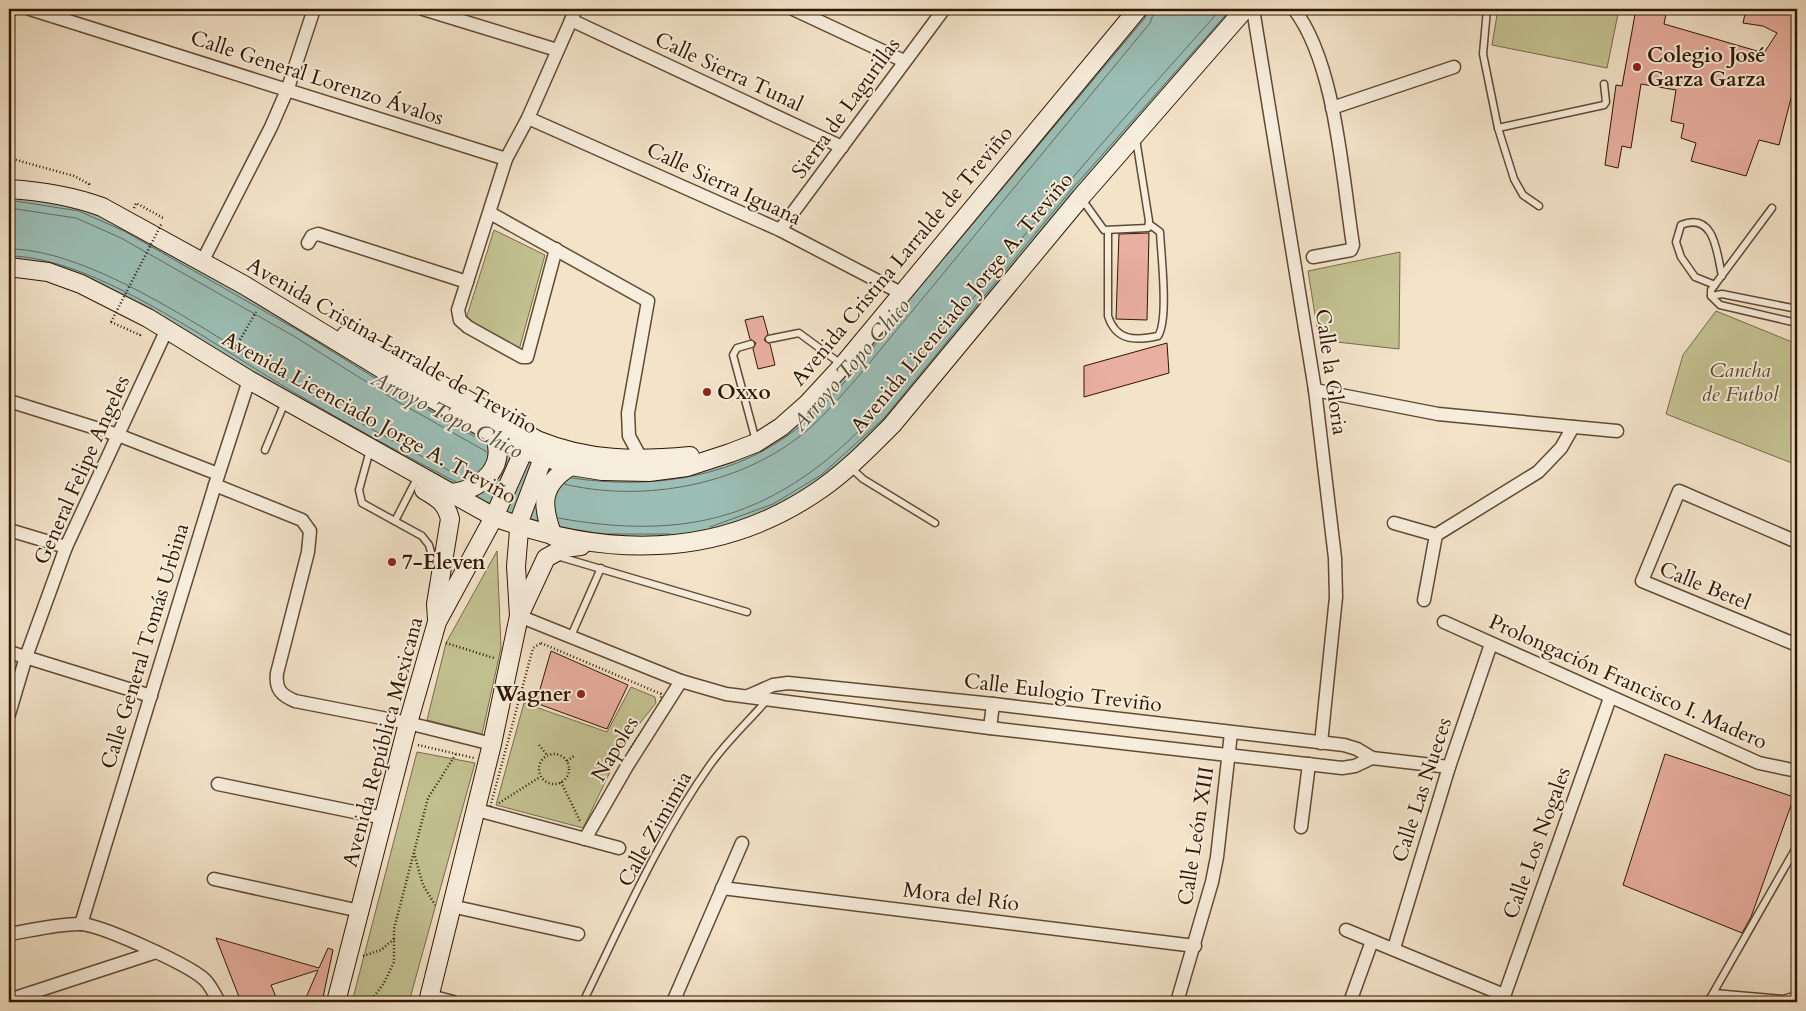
<svg xmlns="http://www.w3.org/2000/svg" width="1806" height="1011" font-family="Cardo,serif">
<rect width="100%" height="100%" fill="#f3e3c9"/>
<filter id="stains"><feTurbulence type="fractalNoise" baseFrequency=".004" numOctaves="4"/><feColorMatrix values="0 0 0 0 .2 0 0 0 0 .09 0 0 0 0 .02 0 0 0 .5 -.17"/></filter>
<radialGradient id="worn" r=".72"><stop offset=".6" stop-color="#630" stop-opacity="0"/><stop offset="1" stop-color="#630" stop-opacity=".3"/></radialGradient>
<!-- green -->
<g fill="#c3c191" stroke="#796c49">
<polygon points="1498,9 1619,9 1607,68 1492,45"/>
<polygon points="494,230 545,255 519,350 465,322"/>
<polygon points="1400,252 1399,349 1319,340 1308,271"/>
<polygon points="1716,311 1797,344 1797,465 1666,414 1683,355"/>
<polygon points="497,551 501,648 482,734 427,720 446,643"/>
<polygon points="631,687 655,697 656,703 624,743 583,828 496,805 524,703 607,732"/>
<polygon points="417,752 475,763 409,1002 352,1002"/>
</g>
<!-- water -->
<polygon fill="#9bbeb6" stroke="#707b6e" points="1138,9 1246,9 892,425 778,515 671,545 519,526 81,284 9,267 9,189 82,200 405,383 649,472 781,427"/>
<g fill="none" stroke-linecap="round" stroke-linejoin="round">
<!-- shore -->
<g stroke="#656a5c" stroke-width="1">
<polyline points="9,200 79,211 124,231 301,332 399,393 486,443"/>
<polyline points="9,208 76,218 121,238 297,338 395,400 487,452"/>
<path d="M9,249C92,249 212,335 284,378C343,414 404,448 466,479"/>
<path d="M9,256C93,256 217,347 290,390C344,422 400,453 456,482"/>
<polyline points="946,256 1145,18 1147,12"/>
<path d="M572,478C646,489 725,480 787,436C833,404 870,350 905,306"/>
<path d="M564,484C639,502 729,487 792,442C817,425 837,400 857,378L1150,23L1155,9"/>
<path d="M558,518C630,531 703,532 770,497C837,463 883,407 929,351C961,313 992,275 1023,237C1087,159 1154,84 1221,9"/>
<polyline points="710,527 773,504 821,475 884,418 1072,189 1231,9"/>
<polyline points="609,534 670,534"/>
</g>
</g>
<!-- building -->
<g fill="#e9afa0" stroke="#2f1701">
<polygon points="1636,9 1667,9 1664,24 1764,53 1777,33 1763,26 1743,23 1746,9 1797,9 1797,75 1779,145 1759,140 1746,176 1691,161 1696,143 1681,138 1684,124 1671,121 1676,90 1641,84 1631,148 1622,146 1618,168 1605,165 1616,85 1622,86"/>
<polygon points="1149,233 1147,320 1116,319 1119,234"/>
<polygon points="763,316 768,334 764,340 770,344 775,365 758,369 753,349 756,343 750,339 745,320"/>
<polygon points="1167,343 1169,373 1084,397 1084,366"/>
<polygon points="551,651 628,685 607,729 536,703"/>
<polygon points="1665,754 1794,797 1751,917 1742,933 1623,885"/>
<polygon points="216,938 319,968 328,948 333,950 322,1002 304,1002 318,970 271,985 278,1002 241,1002"/>
</g>
<g fill="none" stroke-linecap="round" stroke-linejoin="round">
<defs>
<g id="service">
<polyline points="1487,9 1483,54 1498,128 1514,179 1523,195 1539,206"/>
<polyline points="1498,128 1604,105 1606,102 1604,84"/>
<polyline points="1081,198 1104,230 1148,228 1149,221 1136,139"/>
<polyline points="1772,208 1711,290 1711,296 1720,305 1797,323"/>
<path d="M1108,231V316C1116,341 1135,341 1158,336C1169,320 1161,254 1160,232L1149,224"/>
<path d="M1715,285L1695,277L1681,257L1676,242L1681,225C1715,211 1717,254 1722,276"/>
<polyline points="1711,296 1722,294 1797,309"/>
<polyline points="769,339 799,333 841,364"/>
<polyline points="751,344 737,348 733,355 756,441"/>
<polyline points="265,450 285,402"/>
<polyline points="370,450 359,490 362,503 422,536 429,545 436,570"/>
<polyline points="850,467 863,479 935,523"/>
<polyline points="395,521 414,484"/>
<polyline points="557,556 747,612"/>
<polyline points="571,636 601,568"/>
<polyline points="1714,993 1783,999 1797,995"/>
<path d="M583,1002C622,923 658,838 710,765C727,741 748,722 767,700"/>
<polyline points="1708,1002 1797,846"/>
</g>
<g id="minor">
<polyline points="30,9 506,159"/>
<polyline points="423,9 557,50"/>
<polyline points="793,9 904,61"/>
<polyline points="1253,9 1315,390 1335,558 1336,597 1321,743"/>
<path d="M1294,9C1336,64 1342,176 1353,245L1351,250L1313,257"/>
<polyline points="571,20 842,147"/>
<polyline points="1332,108 1454,67"/>
<polyline points="528,118 780,230 901,293"/>
<polyline points="490,213 648,301 628,413 629,436 642,460"/>
<polyline points="780,230 944,9"/>
<polyline points="308,243 312,236 318,234 467,282"/>
<polyline points="556,249 527,357 522,357 468,327 460,320 458,310 506,159 528,118 576,9"/>
<polyline points="202,262 271,127 288,88 314,9"/>
<polyline points="1315,390 1438,414 1617,431"/>
<polyline points="9,401 118,435 218,474"/>
<path d="M215,485L302,520L310,531L308,552L277,673C275,689 281,695 295,701L408,723L492,744"/>
<polyline points="1394,523 1436,535"/>
<polyline points="9,530 66,547"/>
<polyline points="1436,535 1538,472 1561,448 1573,427"/>
<polyline points="1797,542 1679,491 1642,581 1797,645"/>
<polyline points="1424,600 1436,535"/>
<polyline points="519,616 681,681 726,694 990,728 1342,768 1355,766 1372,758"/>
<polyline points="1444,622 1759,763 1797,771"/>
<polyline points="9,652 151,696"/>
<polyline points="748,696 773,685 788,683 993,704 1344,745 1357,749 1372,758 1449,767"/>
<polyline points="9,714 26,657 66,547 167,329"/>
<polyline points="990,728 993,704"/>
<polyline points="218,784 384,818"/>
<polyline points="477,810 619,848"/>
<polyline points="1301,827 1309,764"/>
<polyline points="585,839 627,766 681,681"/>
<polyline points="214,879 360,911"/>
<polyline points="722,888 1195,946"/>
<polyline points="451,906 578,934"/>
<polyline points="81,924 215,485 249,380"/>
<polyline points="1346,930 1504,995"/>
<path d="M9,934C29,931 61,923 81,924C101,925 190,965 205,980C211,986 215,995 219,1002"/>
<polyline points="1394,948 1449,767 1491,644"/>
<polyline points="430,996 453,1002"/>
<polyline points="9,1000 156,952"/>
<polyline points="673,1002 742,843"/>
<polyline points="1177,1002 1212,882 1217,857 1231,733"/>
<polyline points="1350,1002 1372,941"/>
<polyline points="1502,1002 1610,698"/>
</g>
<g id="secondary">
<path d="M9,189C41,191 72,196 102,207L244,285L405,383L494,434L524,450L571,466L602,471L649,472L687,467L730,453L756,443L781,427L807,404L843,365L1138,9"/>
<path d="M9,267L48,272L81,284L148,318L249,380L494,517C603,557 715,560 815,493C844,474 868,449 892,425L1081,197L1245,9"/>
<path d="M346,335L396,359L537,440C588,461 636,461 690,456"/>
<path d="M424,490C438,498 446,503 450,519L436,604L437,620"/>
<path d="M453,493C483,488 507,467 494,434"/>
<path d="M553,536C541,505 540,485 571,466"/>
<polyline points="519,616 546,558 564,548 581,546"/>
<polyline points="336,1002 408,723 437,622 494,517 524,450"/>
<polyline points="428,1002 492,744 519,616 516,566 520,519 543,458"/>
</g>
</defs>
<!-- service casing -->
<use href="#service" stroke="#604a33" stroke-width="9"/>
<!-- minor casing -->
<use href="#minor" stroke="#604a33" stroke-width="15"/>
<!-- secondary casing -->
<use href="#secondary" stroke="#2f1701" stroke-width="20"/>
<!-- path -->
<g stroke="#2f1701" stroke-width="2.5" stroke-dasharray="1 2.5" stroke-linecap="butt">
<polyline points="9,32 16,12"/>
<polyline points="9,158 74,176 89,184 88,187"/>
<polyline points="134,208 136,203 165,219"/>
<polyline points="111,322 140,335 141,333"/>
<polyline points="233,352 256,312"/>
<polyline points="446,643 494,658"/>
<polygon points="541,643 661,694 661,705 632,746 586,834 490,808 533,648"/>
<polyline points="418,745 474,758"/>
<polyline points="539,745 547,755"/>
<circle cx="554" cy="769" r="15"/>
<polyline points="567,761 574,756"/>
<polyline points="561,782 580,821"/>
<polyline points="499,803 540,777"/>
<polyline points="414,853 423,885 435,905"/>
<polyline points="363,956 381,950 394,939"/>
<polyline points="370,1002 384,983 394,962 394,929 428,798 456,754"/>
</g>
<!-- service -->
<use href="#service" stroke="#f7eddc" stroke-width="6"/>
<!-- minor -->
<use href="#minor" stroke="#f7eddc" stroke-width="12"/>
<!-- secondary -->
<use href="#secondary" stroke="#f7eddc" stroke-width="18"/>
<!-- path-bridge -->
<polyline stroke="#2f1701" stroke-width="2.5" stroke-dasharray="1 2.5" stroke-linecap="butt" points="111,322 162,223"/>
</g>
<!-- markers -->
<g fill="#8f2418" stroke="#f7eddc" stroke-width="2">
<circle cx="1637" cy="67" r="5"/>
<circle cx="707" cy="392" r="5"/>
<circle cx="392" cy="562" r="5"/>
<circle cx="581" cy="694" r="5"/>
</g>
<g text-anchor="middle" dominant-baseline="central" stroke-width="4" stroke-linejoin="round" paint-order="stroke">
<!-- poi labels -->
<g font-size="21" font-weight="bold" fill="#2f1701" stroke="#f7eddc" text-anchor="start">
<text x="1647" y="55">Colegio José<tspan x="1647" dy="24">Garza Garza</tspan></text>
<text x="717" y="392">Oxxo</text>
<text x="402" y="562">7-Eleven</text>
<text x="571" y="694" text-anchor="end">Wagner</text>
</g>
<!-- street labels -->
<g font-size="21" fill="#2f1701" stroke="#f7eddc">
<text transform="translate(729 72) rotate(25)">Calle Sierra Tunal</text>
<text transform="translate(317 78) rotate(18)">Calle General Lorenzo Ávalos</text>
<text transform="translate(846 108) rotate(-54)">Sierra de Lagurillas</text>
<text transform="translate(724 184) rotate(25)">Calle Sierra Iguana</text>
<text transform="translate(902 256) rotate(-50)">Avenida Cristina Larralde de Treviño</text>
<text transform="translate(962 303) rotate(-50)">Avenida Licenciado Jorge A. Treviño</text>
<text transform="translate(392 346) rotate(30)">Avenida Cristina Larralde de Treviño</text>
<text transform="translate(1331 372) rotate(82)">Calle la Gloria</text>
<text transform="translate(369 418) rotate(29)">Avenida Licenciado Jorge A. Treviño</text>
<text transform="translate(82 470) rotate(-66)">General Felipe Angeles</text>
<text transform="translate(1705 586) rotate(22)">Calle Betel</text>
<text transform="translate(145 646) rotate(-73)">Calle General Tomás Urbina</text>
<text transform="translate(1628 682) rotate(24)">Prolongación Francisco I. Madero</text>
<text transform="translate(1063 693) rotate(7)">Calle Eulogio Treviño</text>
<text transform="translate(383 742) rotate(-75)">Avenida República Mexicana</text>
<text transform="translate(615 749) rotate(-59)">Napoles</text>
<text transform="translate(1422 790) rotate(-72)">Calle Las Nueces</text>
<text transform="translate(655 829) rotate(-61)">Calle Zimimia</text>
<text transform="translate(1196 836) rotate(-81)">Calle León XIII</text>
<text transform="translate(1537 843) rotate(-70)">Calle Los Nogales</text>
<text transform="translate(961 897) rotate(7)">Mora del Río</text>
</g>
<!-- park labels -->
<g font-size="21" font-style="italic" fill="#5b4a2c" stroke="#f7eddc">
<text x="1740" y="370">Cancha<tspan x="1740" dy="24">de Futbol</tspan></text>
</g>
<!-- water labels -->
<g font-size="22" font-style="italic" fill="#555140" stroke="#f7eddc">
<text transform="translate(851 365) rotate(-49)">Arroyo Topo Chico</text>
<text transform="translate(447 415) rotate(27)">Arroyo Topo Chico</text>
</g>
</g>
<!-- margin -->
<rect width="1806" height="1011" fill="none" stroke="#f3e3c9" stroke-width="30"/>
<rect x="10" y="10" width="1786" height="991" fill="none" stroke="#2f1701" stroke-width="2.5"/>
<rect x="15" y="15" width="1776" height="981" fill="none" stroke="#2f1701"/>
<rect width="100%" height="100%" filter="url(#stains)"/>
<rect width="100%" height="100%" fill="url(#worn)"/>
</svg>
